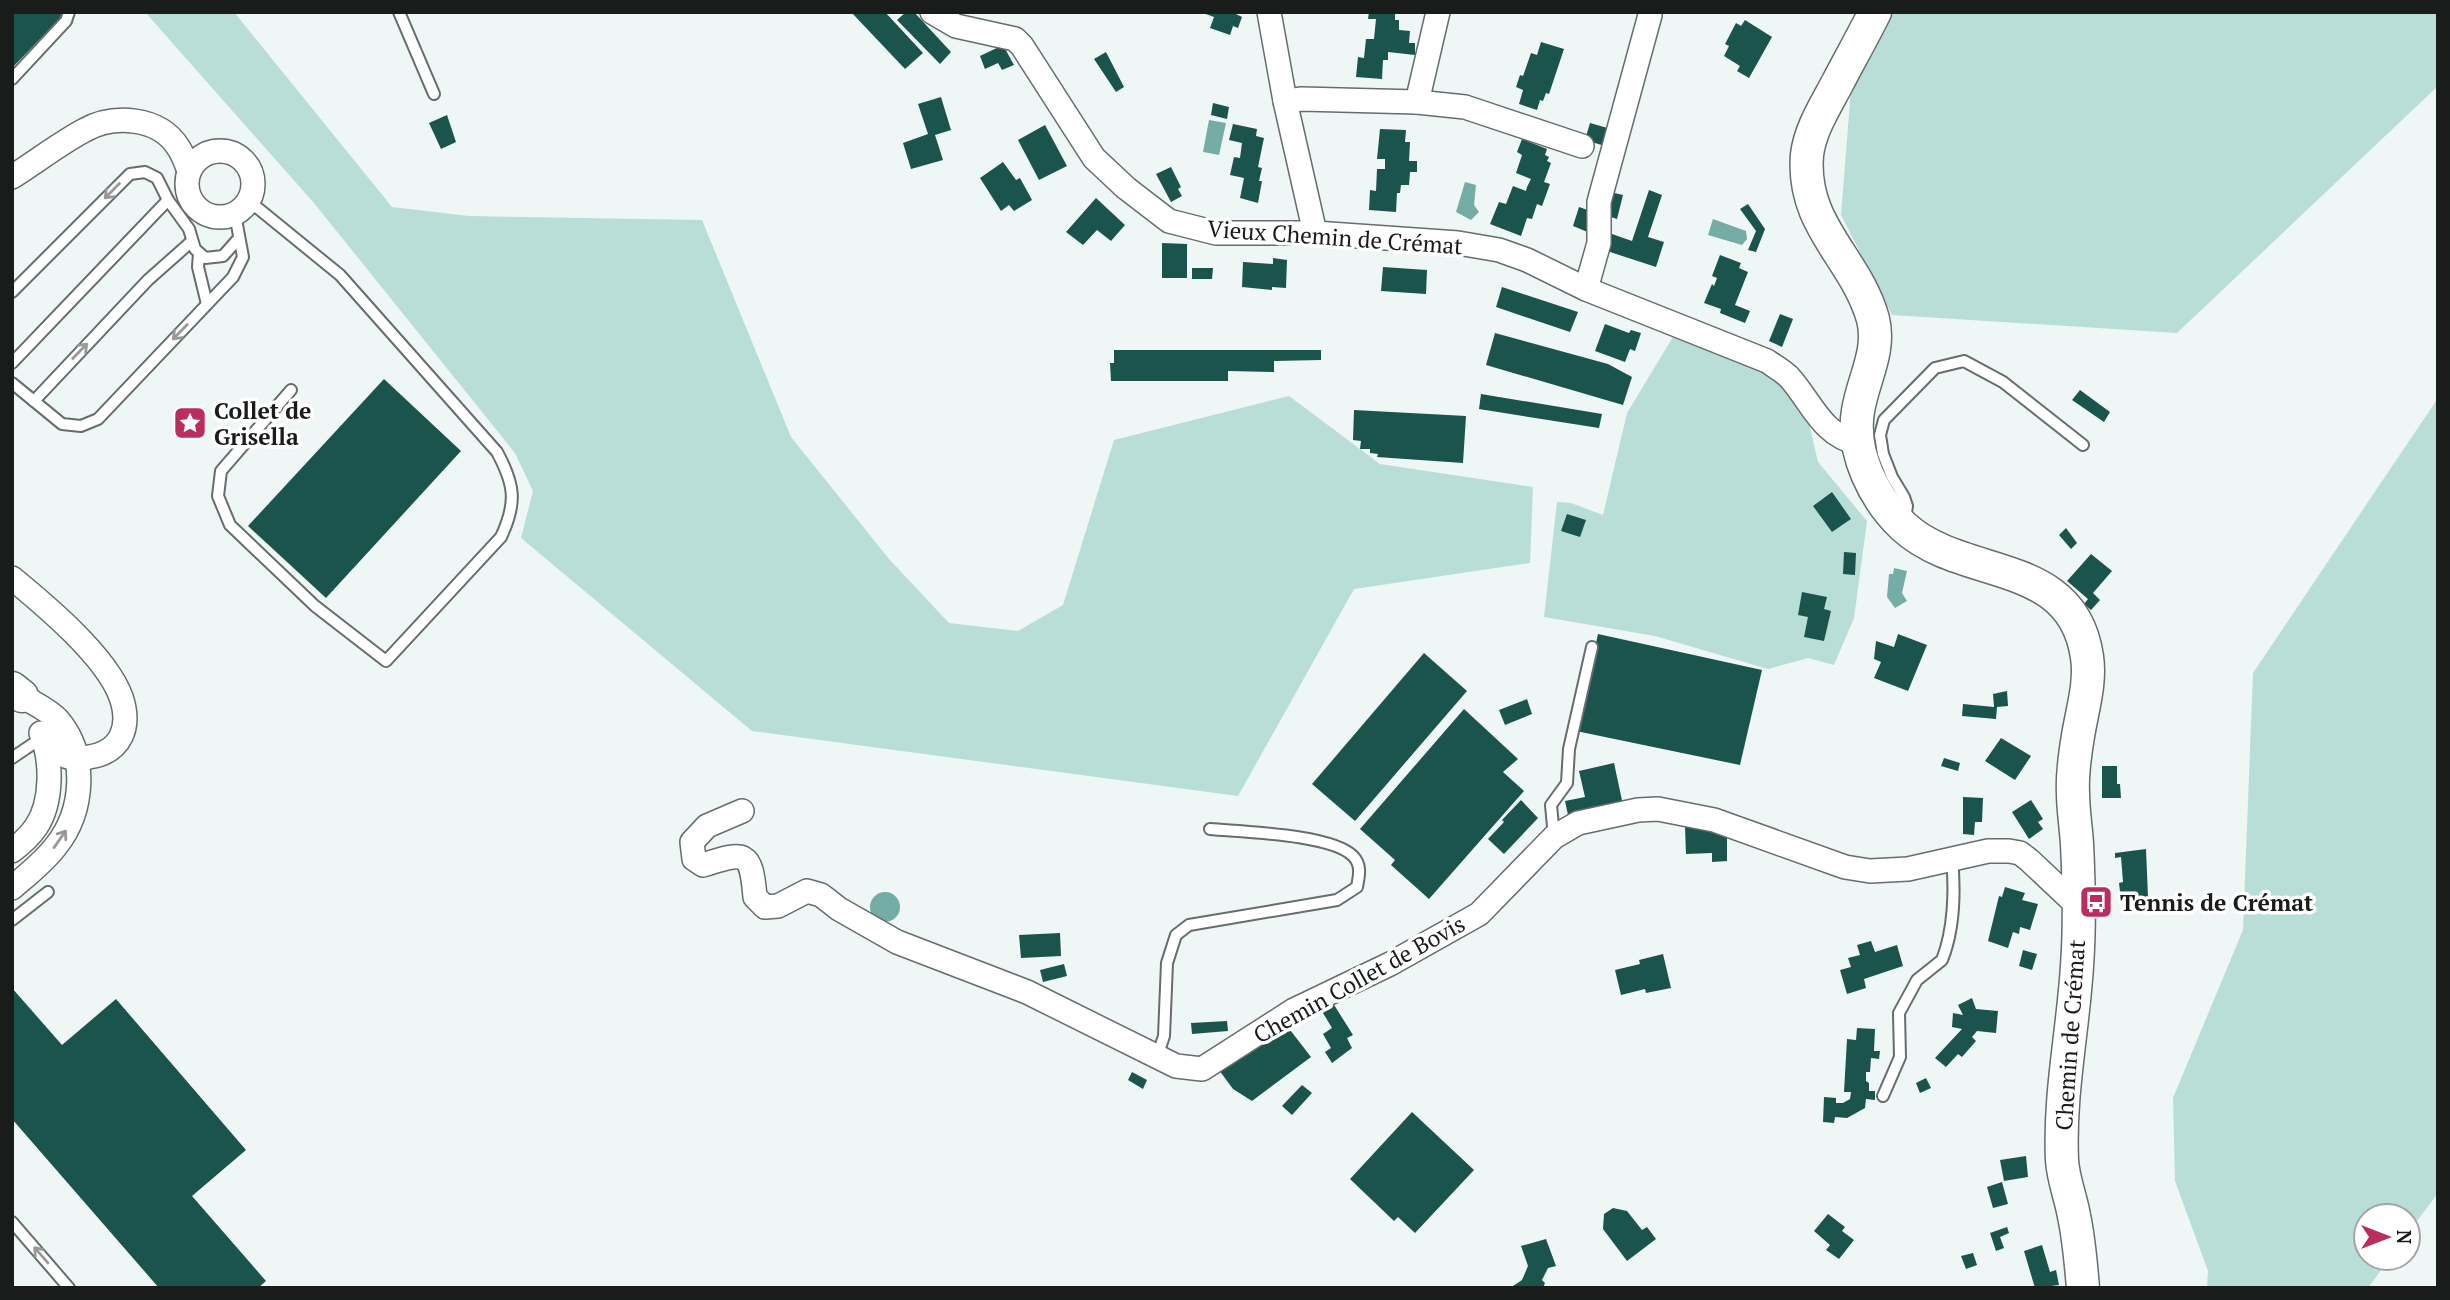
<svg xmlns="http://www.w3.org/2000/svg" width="2450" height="1300" font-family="'PT Serif',serif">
<rect width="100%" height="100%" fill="#eef7f5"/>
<!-- green -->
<g fill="#b9ddd7">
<polygon points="145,12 234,12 392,207 469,216 702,220 791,437 889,559 949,623 1018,631 1063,605 1114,440 1289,396 1380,464 1533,487 1530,563 1354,589 1238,796 752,731 521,538 533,491 515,453 314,203"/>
<polygon points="1892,12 2438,12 2438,86 2177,333 1892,315 1841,215 1851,89"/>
<polygon points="1676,332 1757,366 1781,385 1807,415 1818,462 1867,521 1854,618 1834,665 1808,658 1768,669 1655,636 1544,617 1557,502 1571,503 1603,515 1627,413"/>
<polygon points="2438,398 2438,1193 2408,1233 2408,1216 2366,1216 2366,1258 2390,1258 2368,1288 2207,1288 2208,1271 2175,1181 2173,1098 2243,930 2253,673"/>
</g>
<!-- water -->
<g fill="#75aca5">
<polygon points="1209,120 1226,123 1219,155 1203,152"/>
<polygon points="1465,182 1476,185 1474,205 1479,212 1471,220 1456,212"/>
<polygon points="1713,219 1746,231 1747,239 1742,245 1708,235"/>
<polygon points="1894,568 1907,571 1902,593 1907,601 1895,608 1887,597 1889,574 1893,574"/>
<circle cx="885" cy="907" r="15"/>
</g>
<!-- building -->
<g fill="#1b534d">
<polygon points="12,12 66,12 12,68"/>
<polygon points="851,12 885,12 923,53 905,69"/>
<polygon points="906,12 914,12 951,52 940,64 897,20"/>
<polygon points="1237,12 1236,14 1242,17 1238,28 1233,26 1230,35 1210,28 1214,17 1203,13"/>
<polygon points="1369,12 1395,12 1395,20 1399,20 1399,30 1410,31 1409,43 1415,43 1415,55 1388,52 1388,60 1383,60 1382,79 1356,77 1358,57 1364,58 1366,39 1374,39 1376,19 1368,19"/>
<polygon points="1745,20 1772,37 1749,78 1737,71 1740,66 1724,56 1729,46 1725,44 1736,23 1741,26"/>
<polygon points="1541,42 1564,49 1549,94 1546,93 1543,101 1540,100 1537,110 1519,104 1523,90 1516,87 1520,75 1523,76 1531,53 1537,55"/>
<polygon points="1003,45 1014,65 1002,70 998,63 985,69 980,56"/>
<polygon points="1106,52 1124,87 1116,92 1094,59"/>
<polygon points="941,97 951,130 935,135 943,160 911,169 903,143 928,134 918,104"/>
<polygon points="1213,103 1229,107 1227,119 1211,115"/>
<polygon points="447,115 456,142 441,149 429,123"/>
<polygon points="1590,123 1611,129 1605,146 1585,140"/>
<polygon points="1233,124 1257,129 1256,136 1264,138 1258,167 1262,168 1259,181 1262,181 1258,203 1240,198 1244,178 1230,175 1234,157 1240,158 1242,143 1229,140"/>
<polygon points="1045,125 1067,166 1039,180 1018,140"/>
<polygon points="1380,129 1406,130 1405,142 1410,142 1409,161 1417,161 1417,172 1410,172 1409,185 1401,185 1400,193 1397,193 1396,212 1369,210 1370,190 1376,191 1377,169 1385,169 1385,159 1377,159"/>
<polygon points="1522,139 1547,149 1545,155 1549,157 1547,161 1551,163 1544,182 1550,184 1542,206 1537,204 1532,219 1527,218 1521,236 1490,224 1499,202 1506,204 1513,186 1526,191 1527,187 1531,179 1516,173 1522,155 1517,152"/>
<polygon points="1003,162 1016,180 1020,178 1032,200 1014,211 1009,205 1001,211 980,178"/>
<polygon points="1171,167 1181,187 1178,189 1182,196 1171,202 1156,174"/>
<polygon points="1649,190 1662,195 1648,237 1664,242 1656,267 1607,251 1612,234 1632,241"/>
<polygon points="1610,192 1623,195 1617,219 1611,217 1610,223"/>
<polygon points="1096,198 1125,225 1111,241 1097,230 1083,245 1066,232"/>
<polygon points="1748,204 1765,229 1756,252 1748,250 1756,231 1740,209"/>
<polygon points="1579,207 1596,213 1590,233 1573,226"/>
<polygon points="1162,243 1187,244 1187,278 1162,278"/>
<polygon points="1720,255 1741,263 1739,268 1748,272 1735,305 1750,311 1745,323 1720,313 1721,309 1704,303 1712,284 1714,286 1717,278 1712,276"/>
<polygon points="1273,258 1287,260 1286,288 1272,287 1272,290 1242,287 1243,262 1273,264"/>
<polygon points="1383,267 1427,270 1426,294 1381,291"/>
<polygon points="1192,268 1213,268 1212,279 1192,279"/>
<polygon points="1502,287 1578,312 1570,332 1496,307"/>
<polygon points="1780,314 1793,319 1782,347 1769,341"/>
<polygon points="1605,324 1629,333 1631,330 1641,333 1635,351 1630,349 1625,362 1595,351"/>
<polygon points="1495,333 1608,364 1632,377 1623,405 1486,365"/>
<polygon points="1114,350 1321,350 1321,360 1274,361 1274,372 1228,371 1228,381 1111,381 1110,363 1114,363"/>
<polygon points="384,379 461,451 326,598 248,526"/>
<polygon points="2080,390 2110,412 2104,422 2072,400"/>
<polygon points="1481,394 1602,414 1599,428 1479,409"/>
<polygon points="1354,410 1466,416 1463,463 1377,457 1378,454 1370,453 1370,449 1360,449 1361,441 1353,440"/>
<polygon points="1832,492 1851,519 1832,532 1813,506"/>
<polygon points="1567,514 1586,520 1580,537 1561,531"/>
<polygon points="2066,528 2077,543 2071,549 2059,535"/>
<polygon points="1844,552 1856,553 1855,575 1843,574"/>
<polygon points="2091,554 2112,571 2093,593 2100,600 2091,610 2084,604 2088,599 2067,581"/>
<polygon points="1802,592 1827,597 1824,609 1831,611 1824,641 1804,637 1808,617 1798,615"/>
<polygon points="1598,634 1762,670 1740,765 1576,731"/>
<polygon points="1898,634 1927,645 1908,691 1874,678 1881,662 1874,659 1876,641 1894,647"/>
<polygon points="1424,653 1467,691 1355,821 1312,784"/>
<polygon points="2007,691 2008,706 1997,707 1996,719 1962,716 1963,704 1994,707 1993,694"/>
<polygon points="1527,699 1532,714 1505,725 1499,710"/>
<polygon points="1464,709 1518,759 1503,772 1524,791 1429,899 1391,865 1395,860 1360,829"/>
<polygon points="2001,738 2031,756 2015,780 1985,761"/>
<polygon points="1944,758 1960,763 1958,771 1941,766"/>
<polygon points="1614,763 1623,805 1568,815 1565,801 1585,797 1579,771"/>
<polygon points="2102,766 2117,766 2117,784 2120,784 2121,798 2102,798"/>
<polygon points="1963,797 1983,798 1982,822 1975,822 1974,835 1963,834"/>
<polygon points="1521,800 1538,818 1504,854 1488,839 1504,822 1502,820"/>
<polygon points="2031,800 2043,819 2038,822 2043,829 2029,839 2012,812"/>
<polygon points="1685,827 1713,827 1727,831 1727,861 1712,862 1712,853 1686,854"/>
<polygon points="2146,849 2148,897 2121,900 2119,883 2123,882 2121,857 2115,858 2115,853"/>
<polygon points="2005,887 2025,893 2022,900 2038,904 2030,930 2020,927 2019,934 2013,932 2008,948 1988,941 1999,896 2002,897"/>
<polygon points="1060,933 1061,956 1021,958 1019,935"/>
<polygon points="1871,941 1875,952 1897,945 1903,966 1864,979 1866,988 1847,994 1840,970 1851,967 1848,958 1860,955 1857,945"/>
<polygon points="2023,950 2037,954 2032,970 2019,966"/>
<polygon points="1663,954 1671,988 1646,993 1645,989 1621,995 1615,970 1640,964 1639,960"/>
<polygon points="1064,964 1067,976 1043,982 1040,970"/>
<polygon points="12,988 62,1045 116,999 246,1150 192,1196 266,1281 258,1288 159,1288 12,1119"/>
<polygon points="1972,998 1976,1009 1998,1011 1996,1033 1977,1031 1972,1037 1976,1041 1962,1057 1958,1054 1946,1067 1935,1058 1962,1029 1952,1027 1953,1013 1963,1015 1958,1005"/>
<polygon points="1331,1000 1353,1035 1347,1038 1352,1048 1332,1063 1325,1052 1331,1048 1323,1034 1332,1028 1320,1008"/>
<polygon points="1227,1021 1228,1031 1192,1034 1191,1023"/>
<polygon points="1284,1022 1311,1057 1252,1101 1233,1089 1219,1070"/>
<polygon points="1857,1028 1875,1029 1874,1051 1880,1051 1879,1059 1871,1058 1870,1072 1866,1072 1866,1081 1869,1083 1869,1091 1875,1091 1875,1100 1866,1099 1865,1108 1847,1118 1835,1117 1834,1123 1823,1122 1824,1097 1836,1098 1836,1103 1843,1103 1850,1099 1851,1092 1844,1092 1847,1039 1856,1040"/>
<polygon points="1132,1072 1147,1080 1143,1089 1128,1080"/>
<polygon points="1926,1078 1931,1088 1920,1093 1916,1083"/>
<polygon points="1302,1085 1312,1093 1292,1115 1282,1106"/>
<polygon points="1412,1112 1474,1170 1415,1233 1398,1217 1394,1221 1350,1179"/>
<polygon points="2026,1156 2028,1177 2004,1181 2000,1160"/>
<polygon points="2002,1182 2008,1204 1993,1208 1987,1187"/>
<polygon points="1613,1208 1627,1211 1642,1230 1647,1227 1656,1239 1627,1261 1603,1229 1604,1214"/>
<polygon points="1828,1214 1845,1227 1842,1231 1854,1240 1839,1259 1826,1250 1830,1245 1814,1231"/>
<polygon points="2007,1227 2009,1233 2000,1237 2004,1248 1996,1251 1990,1233"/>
<polygon points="1546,1239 1556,1266 1548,1268 1542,1280 1545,1283 1543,1288 1510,1288 1522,1280 1528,1266 1521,1246"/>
<polygon points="2042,1245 2050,1272 2056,1270 2059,1285 2035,1288 2024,1251"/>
<polygon points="1973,1253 1977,1265 1966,1269 1961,1256"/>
</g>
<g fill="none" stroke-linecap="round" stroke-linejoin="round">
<defs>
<g id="lane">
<polyline points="399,12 434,94"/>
<polyline points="12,79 66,21 69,12"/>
<path d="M249,201L340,275L497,452C515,485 517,503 501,537L386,661L315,606L230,525L218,496L221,471L291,390"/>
<polyline points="199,253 198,267 207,304"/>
<polyline points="12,292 130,174 145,172 157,178 168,200 189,229 195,249 205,258 223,256 239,238"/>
<polyline points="12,363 168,200"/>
<polyline points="12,383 62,424 81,426 98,419 233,277 243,257 235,214"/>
<polyline points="34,401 148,280 192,241"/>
<polyline points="1905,519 1907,506 1904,497 1892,477 1883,454 1880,435 1884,420 1935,368 1964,361 2003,382 2083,445"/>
<polyline points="12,758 43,737"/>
<polyline points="1554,837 1551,805 1567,783 1569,749 1592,647"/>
<polyline points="12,920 48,892"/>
<path d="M1157,1057L1164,1036L1167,963L1176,935L1189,925L1337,900L1357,887C1359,876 1362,865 1353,856C1331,834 1242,832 1210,829"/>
<path d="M1883,1096L1900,1057L1899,1013L1917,980L1942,960C1954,930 1955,890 1952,858"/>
<polyline points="12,1222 69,1288"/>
</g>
<g id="street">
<path d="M932,12L956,26L1015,39L1022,46L1094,158L1126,188L1169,221L1216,233H1315L1458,243L1499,250L1527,260L1586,289L1767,361C1774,366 1783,371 1789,377C1811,401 1822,436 1858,443"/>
<polyline points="1269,12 1285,101 1315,233"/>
<polyline points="1285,101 1302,99 1417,102 1465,107 1582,146"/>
<polyline points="1417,102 1438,12"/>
<circle cx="220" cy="184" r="33"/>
<path d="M12,177C36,162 60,143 85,130C114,114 159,117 178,147C183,154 186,163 189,171"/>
<polyline points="1586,289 1599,243 1599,202 1650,15"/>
<path d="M12,578C46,606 106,656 121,697C131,726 122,752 89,757C81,759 71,759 63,755C56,750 49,743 43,737"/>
<path d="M742,811L707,826L692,842L694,859L703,865C746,851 751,851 755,897L765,907L778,906L807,891L821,895L839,909L897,942L1027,992L1176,1066L1202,1069L1294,1010L1390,964L1479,914L1554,837L1578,823L1638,810L1658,809L1714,820L1845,867L1870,871L1908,869L1988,851H2009L2020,853L2029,860L2079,907"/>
<path d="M12,851C21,844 30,836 36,827C53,802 52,759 41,733"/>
<path d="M12,888C27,875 44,862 56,846C84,811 88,755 58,720C49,710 33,703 22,696"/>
</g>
<g id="secondary">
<path d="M1875,12C1863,36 1850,59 1838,82C1826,105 1810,129 1807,155C1801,226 1856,258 1873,319C1881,352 1863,379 1858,411C1851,452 1874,499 1904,527C1963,581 2073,556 2087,657C2091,683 2082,711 2078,736C2075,754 2072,775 2073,793C2073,810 2076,827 2077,844C2079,884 2080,925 2077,966C2073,1031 2059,1094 2062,1160C2063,1179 2071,1198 2074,1216C2079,1239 2081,1264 2083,1288"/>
<polyline points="12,688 22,696"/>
</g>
</defs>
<!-- lane casing -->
<use href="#lane" stroke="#666d6c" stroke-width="14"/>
<!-- street casing -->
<use href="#street" stroke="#666d6c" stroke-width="26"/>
<!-- secondary casing -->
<use href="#secondary" stroke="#666d6c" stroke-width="35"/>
<!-- lane -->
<use href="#lane" stroke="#fff" stroke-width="10"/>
<!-- street -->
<use href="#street" stroke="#fff" stroke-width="23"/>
<!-- secondary -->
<use href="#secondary" stroke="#fff" stroke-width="32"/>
</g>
<!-- one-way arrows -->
<defs><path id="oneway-shaft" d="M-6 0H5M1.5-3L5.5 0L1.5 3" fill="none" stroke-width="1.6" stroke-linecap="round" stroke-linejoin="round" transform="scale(1.75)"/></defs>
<g stroke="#989998">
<use href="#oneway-shaft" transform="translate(112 191) rotate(135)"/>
<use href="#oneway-shaft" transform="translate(180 332) rotate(134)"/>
<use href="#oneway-shaft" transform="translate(80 351) rotate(-46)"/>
<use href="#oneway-shaft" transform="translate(60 839) rotate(-55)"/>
<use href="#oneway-shaft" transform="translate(41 1255) rotate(-131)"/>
</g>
<!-- icons -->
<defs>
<symbol id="sight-square" viewBox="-11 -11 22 22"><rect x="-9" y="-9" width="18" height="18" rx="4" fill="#bb2d5f" stroke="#fff"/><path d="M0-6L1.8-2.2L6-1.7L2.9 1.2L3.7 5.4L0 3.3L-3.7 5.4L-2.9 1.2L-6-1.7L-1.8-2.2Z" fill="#fff"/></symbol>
<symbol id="bus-square" viewBox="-11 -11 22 22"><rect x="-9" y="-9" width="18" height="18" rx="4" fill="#bb2d5f" stroke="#fff"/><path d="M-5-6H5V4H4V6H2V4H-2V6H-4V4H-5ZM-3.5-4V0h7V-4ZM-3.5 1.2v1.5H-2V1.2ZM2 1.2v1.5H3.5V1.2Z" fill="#fff"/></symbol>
</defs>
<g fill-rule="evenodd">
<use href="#sight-square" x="171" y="404" width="38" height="38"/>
<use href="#bus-square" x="2077" y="883" width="38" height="38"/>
</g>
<g text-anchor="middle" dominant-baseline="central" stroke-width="7" stroke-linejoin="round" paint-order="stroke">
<!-- street labels -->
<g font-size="23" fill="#191c1b" stroke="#fff">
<text transform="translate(1335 237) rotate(4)">Vieux Chemin de Crémat</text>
<text transform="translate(1359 979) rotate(-29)">Chemin Collet de Bovis</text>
<text transform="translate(2070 1035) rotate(-86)">Chemin de Crémat</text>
</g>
<!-- poi labels -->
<g font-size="23" font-weight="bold" fill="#191c1b" stroke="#fff" text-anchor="start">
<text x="214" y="410">Collet de<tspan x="214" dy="26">Grisella</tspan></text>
<text x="2120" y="902">Tennis de Crémat</text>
</g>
</g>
<!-- border -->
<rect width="2450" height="1300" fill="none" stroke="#191c1b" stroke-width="28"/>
<!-- north arrow -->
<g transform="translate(2387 1237) rotate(90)"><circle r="33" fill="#ffffff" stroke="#a3a4a4" stroke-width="2"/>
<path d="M0-5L12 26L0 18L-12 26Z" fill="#bb2d5f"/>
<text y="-10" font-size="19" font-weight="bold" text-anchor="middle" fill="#191c1b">N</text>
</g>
</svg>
